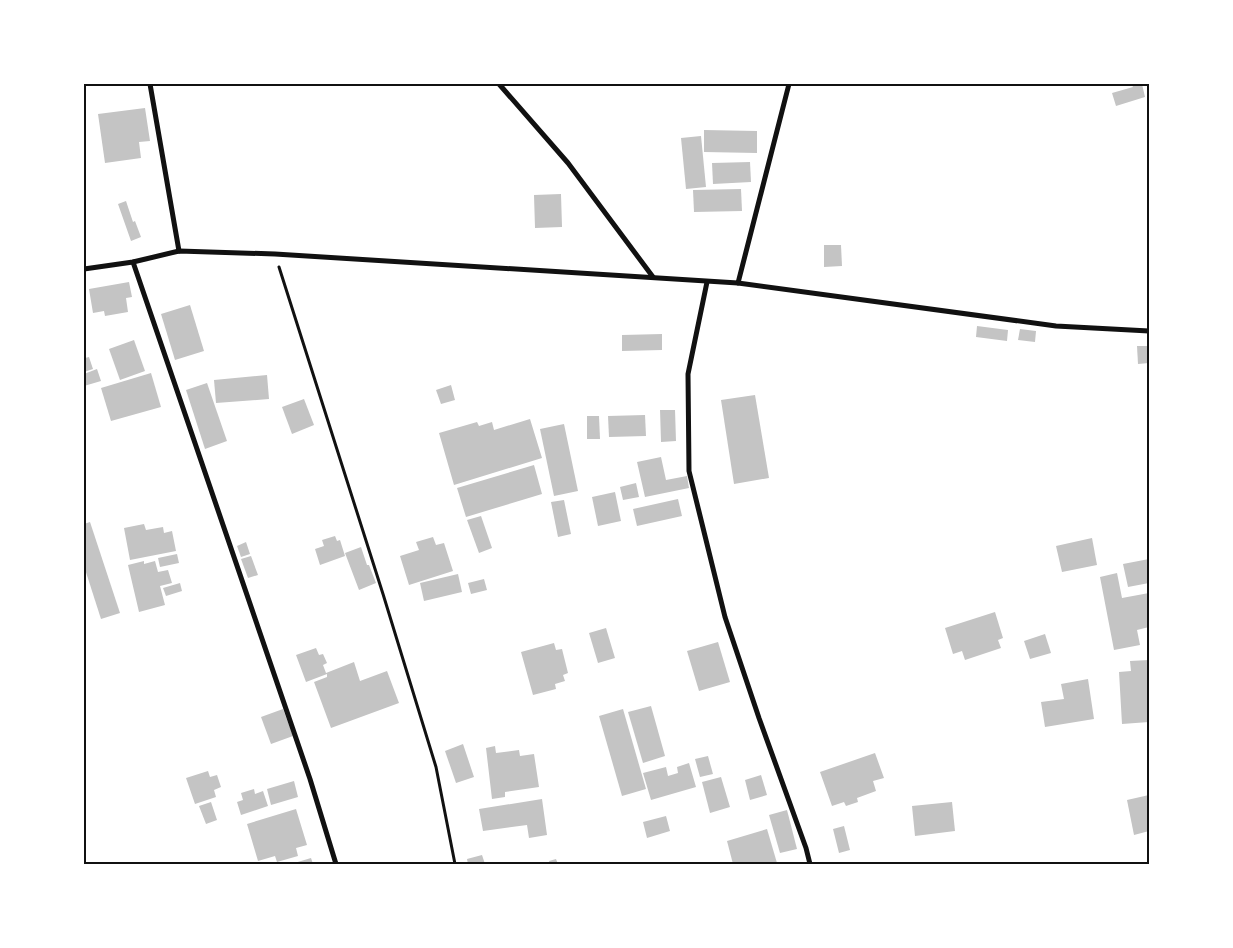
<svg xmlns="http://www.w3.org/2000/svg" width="1233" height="948" font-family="Spectral,serif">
<rect width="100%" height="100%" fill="#fff"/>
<!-- building -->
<g fill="#c4c4c4">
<polygon points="1136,84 1142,84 1145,97 1116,106 1112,93 1133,87 1132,85"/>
<polygon points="145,108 150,141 139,142 141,158 105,163 98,114"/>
<polygon points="704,130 757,131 757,153 704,152"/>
<polygon points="701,136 706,187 686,189 681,138"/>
<polygon points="750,162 751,182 713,184 712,163"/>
<polygon points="741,189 742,211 694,212 693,190"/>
<polygon points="561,194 562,227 535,228 534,195"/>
<polygon points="126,201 133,222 135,221 141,237 131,241 118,204"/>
<polygon points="824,245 841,245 842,266 824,267"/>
<polygon points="129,282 132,297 126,298 128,312 105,316 104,311 93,313 89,289"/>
<polygon points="190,305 204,351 175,360 161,314"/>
<polygon points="977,326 1008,330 1007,341 976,337"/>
<polygon points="1020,329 1036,331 1035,342 1018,340"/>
<polygon points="662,334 662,350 622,351 622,335"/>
<polygon points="134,340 145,371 120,380 109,349"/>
<polygon points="1137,346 1149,346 1149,363 1138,364"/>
<polygon points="84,355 85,358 89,357 93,369 84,372"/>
<polygon points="97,369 101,381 84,386 84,374"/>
<polygon points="151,373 161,407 111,421 101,388"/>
<polygon points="267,375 269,399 216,403 214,380"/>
<polygon points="207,383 227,441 205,449 186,390"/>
<polygon points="451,385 455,400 441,404 436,390"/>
<polygon points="755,395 769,478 734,484 721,400"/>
<polygon points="304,399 314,425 292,434 282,407"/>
<polygon points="660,410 675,410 676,441 661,442"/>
<polygon points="645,415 646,436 609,437 608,416"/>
<polygon points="587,416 599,416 600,439 587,439"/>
<polygon points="530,419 542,458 454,485 439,433 477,422 479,426 492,422 494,430"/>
<polygon points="564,424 578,491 554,496 540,429"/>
<polygon points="661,457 666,480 687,476 689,488 645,497 637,462"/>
<polygon points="534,465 542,494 466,517 457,488"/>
<polygon points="636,483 639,497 623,500 620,487"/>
<polygon points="615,492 621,521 598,526 592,497"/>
<polygon points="678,499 682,516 637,526 633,509"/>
<polygon points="564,500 571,534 558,537 551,502"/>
<polygon points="481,516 492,548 479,553 467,520"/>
<polygon points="90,522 120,613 101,619 84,566 84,524"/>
<polygon points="144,524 146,530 163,527 164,533 172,531 176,551 130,560 124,528"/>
<polygon points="335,536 337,541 340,540 345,556 320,565 315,549 324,546 322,540"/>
<polygon points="433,537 436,545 444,543 453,571 409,585 400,556 419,550 416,542"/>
<polygon points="1092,538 1097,565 1062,572 1056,546"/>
<polygon points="246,542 250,554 241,557 237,546"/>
<polygon points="361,547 367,565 369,565 376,583 359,590 345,553"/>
<polygon points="177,554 179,563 160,567 158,558"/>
<polygon points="251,556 258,575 248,578 241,559"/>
<polygon points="1149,559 1149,583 1128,587 1123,564"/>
<polygon points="144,561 144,564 155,561 158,572 168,570 172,583 160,586 165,605 139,612 128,565"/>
<polygon points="1117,573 1122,598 1149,593 1149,627 1137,630 1140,645 1114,650 1100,577"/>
<polygon points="458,574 462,592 424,601 420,583"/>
<polygon points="484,579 487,590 471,594 468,583"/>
<polygon points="180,583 182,591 166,596 163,588"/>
<polygon points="995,612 1003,638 998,640 1001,648 965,660 962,651 953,654 945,628"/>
<polygon points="606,628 615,658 598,663 589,633"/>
<polygon points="1045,634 1051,653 1030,659 1024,641"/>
<polygon points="718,642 730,682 699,691 687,651"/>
<polygon points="554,643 556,650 562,649 568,673 563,675 565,681 555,684 556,689 533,695 521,652"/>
<polygon points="316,648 319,655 323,654 327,663 323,665 326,673 354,662 360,681 387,671 399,703 331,728 314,682 327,677 327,674 306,682 296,655"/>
<polygon points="1149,660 1149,722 1122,724 1119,672 1131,671 1130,661"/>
<polygon points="1088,679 1094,719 1045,727 1041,702 1064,699 1061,684"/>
<polygon points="651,706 665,756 643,763 628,712"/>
<polygon points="283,709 293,736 271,744 261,717"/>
<polygon points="623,709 646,789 622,796 599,716"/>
<polygon points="463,744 474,777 456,783 445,751"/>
<polygon points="495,746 496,753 519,750 520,756 534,754 539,787 505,792 505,797 492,799 486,748"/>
<polygon points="875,753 884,778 873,781 876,791 857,798 858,802 846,806 844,802 832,806 820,772"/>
<polygon points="708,756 713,774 700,777 695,759"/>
<polygon points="689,763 696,787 651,800 643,773 666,767 668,776 678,773 677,767"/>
<polygon points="208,771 210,777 217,775 221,787 214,790 216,797 195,804 186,778"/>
<polygon points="761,775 767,795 750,800 745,780"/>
<polygon points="721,777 730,807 710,813 702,782"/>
<polygon points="294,781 298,797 271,805 267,789"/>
<polygon points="254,789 255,794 263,791 268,806 241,815 237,802 243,800 241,793"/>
<polygon points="1149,795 1149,831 1134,835 1127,800"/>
<polygon points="542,799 547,835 529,838 527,825 483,831 479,809"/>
<polygon points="211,802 217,820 206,824 199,806"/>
<polygon points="952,802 955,831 915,836 912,806"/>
<polygon points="296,809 307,845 296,848 298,856 277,862 275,856 258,861 247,824"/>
<polygon points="787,810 797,849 780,853 769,815"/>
<polygon points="666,816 670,831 647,838 643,822"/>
<polygon points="844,826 850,850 839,853 833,829"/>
<polygon points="767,829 777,863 771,864 733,864 727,841"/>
<polygon points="482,855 485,864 468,864 467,859"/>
<polygon points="311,858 313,864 291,864"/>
<polygon points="556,859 558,864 550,864 549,861"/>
</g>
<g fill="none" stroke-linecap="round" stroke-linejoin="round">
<!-- path -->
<polyline stroke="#111" stroke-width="3" points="279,267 383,594 436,767 455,864"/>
<!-- minor -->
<g stroke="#111" stroke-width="5">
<polyline points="150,84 179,251"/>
<polyline points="499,84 568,163 653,277"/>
<polyline points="133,262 310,779 336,864"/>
<polyline points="84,269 133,262 179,251 275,254 738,283 1056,326 1149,331"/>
<polyline points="707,282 688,374 689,471 725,617 759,718 806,848 810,864"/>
<polyline points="738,283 789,84"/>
</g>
</g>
<!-- border -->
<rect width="1233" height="948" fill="none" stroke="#ffffff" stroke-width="170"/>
<rect x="85" y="85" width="1063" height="778" fill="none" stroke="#111" stroke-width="2"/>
</svg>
